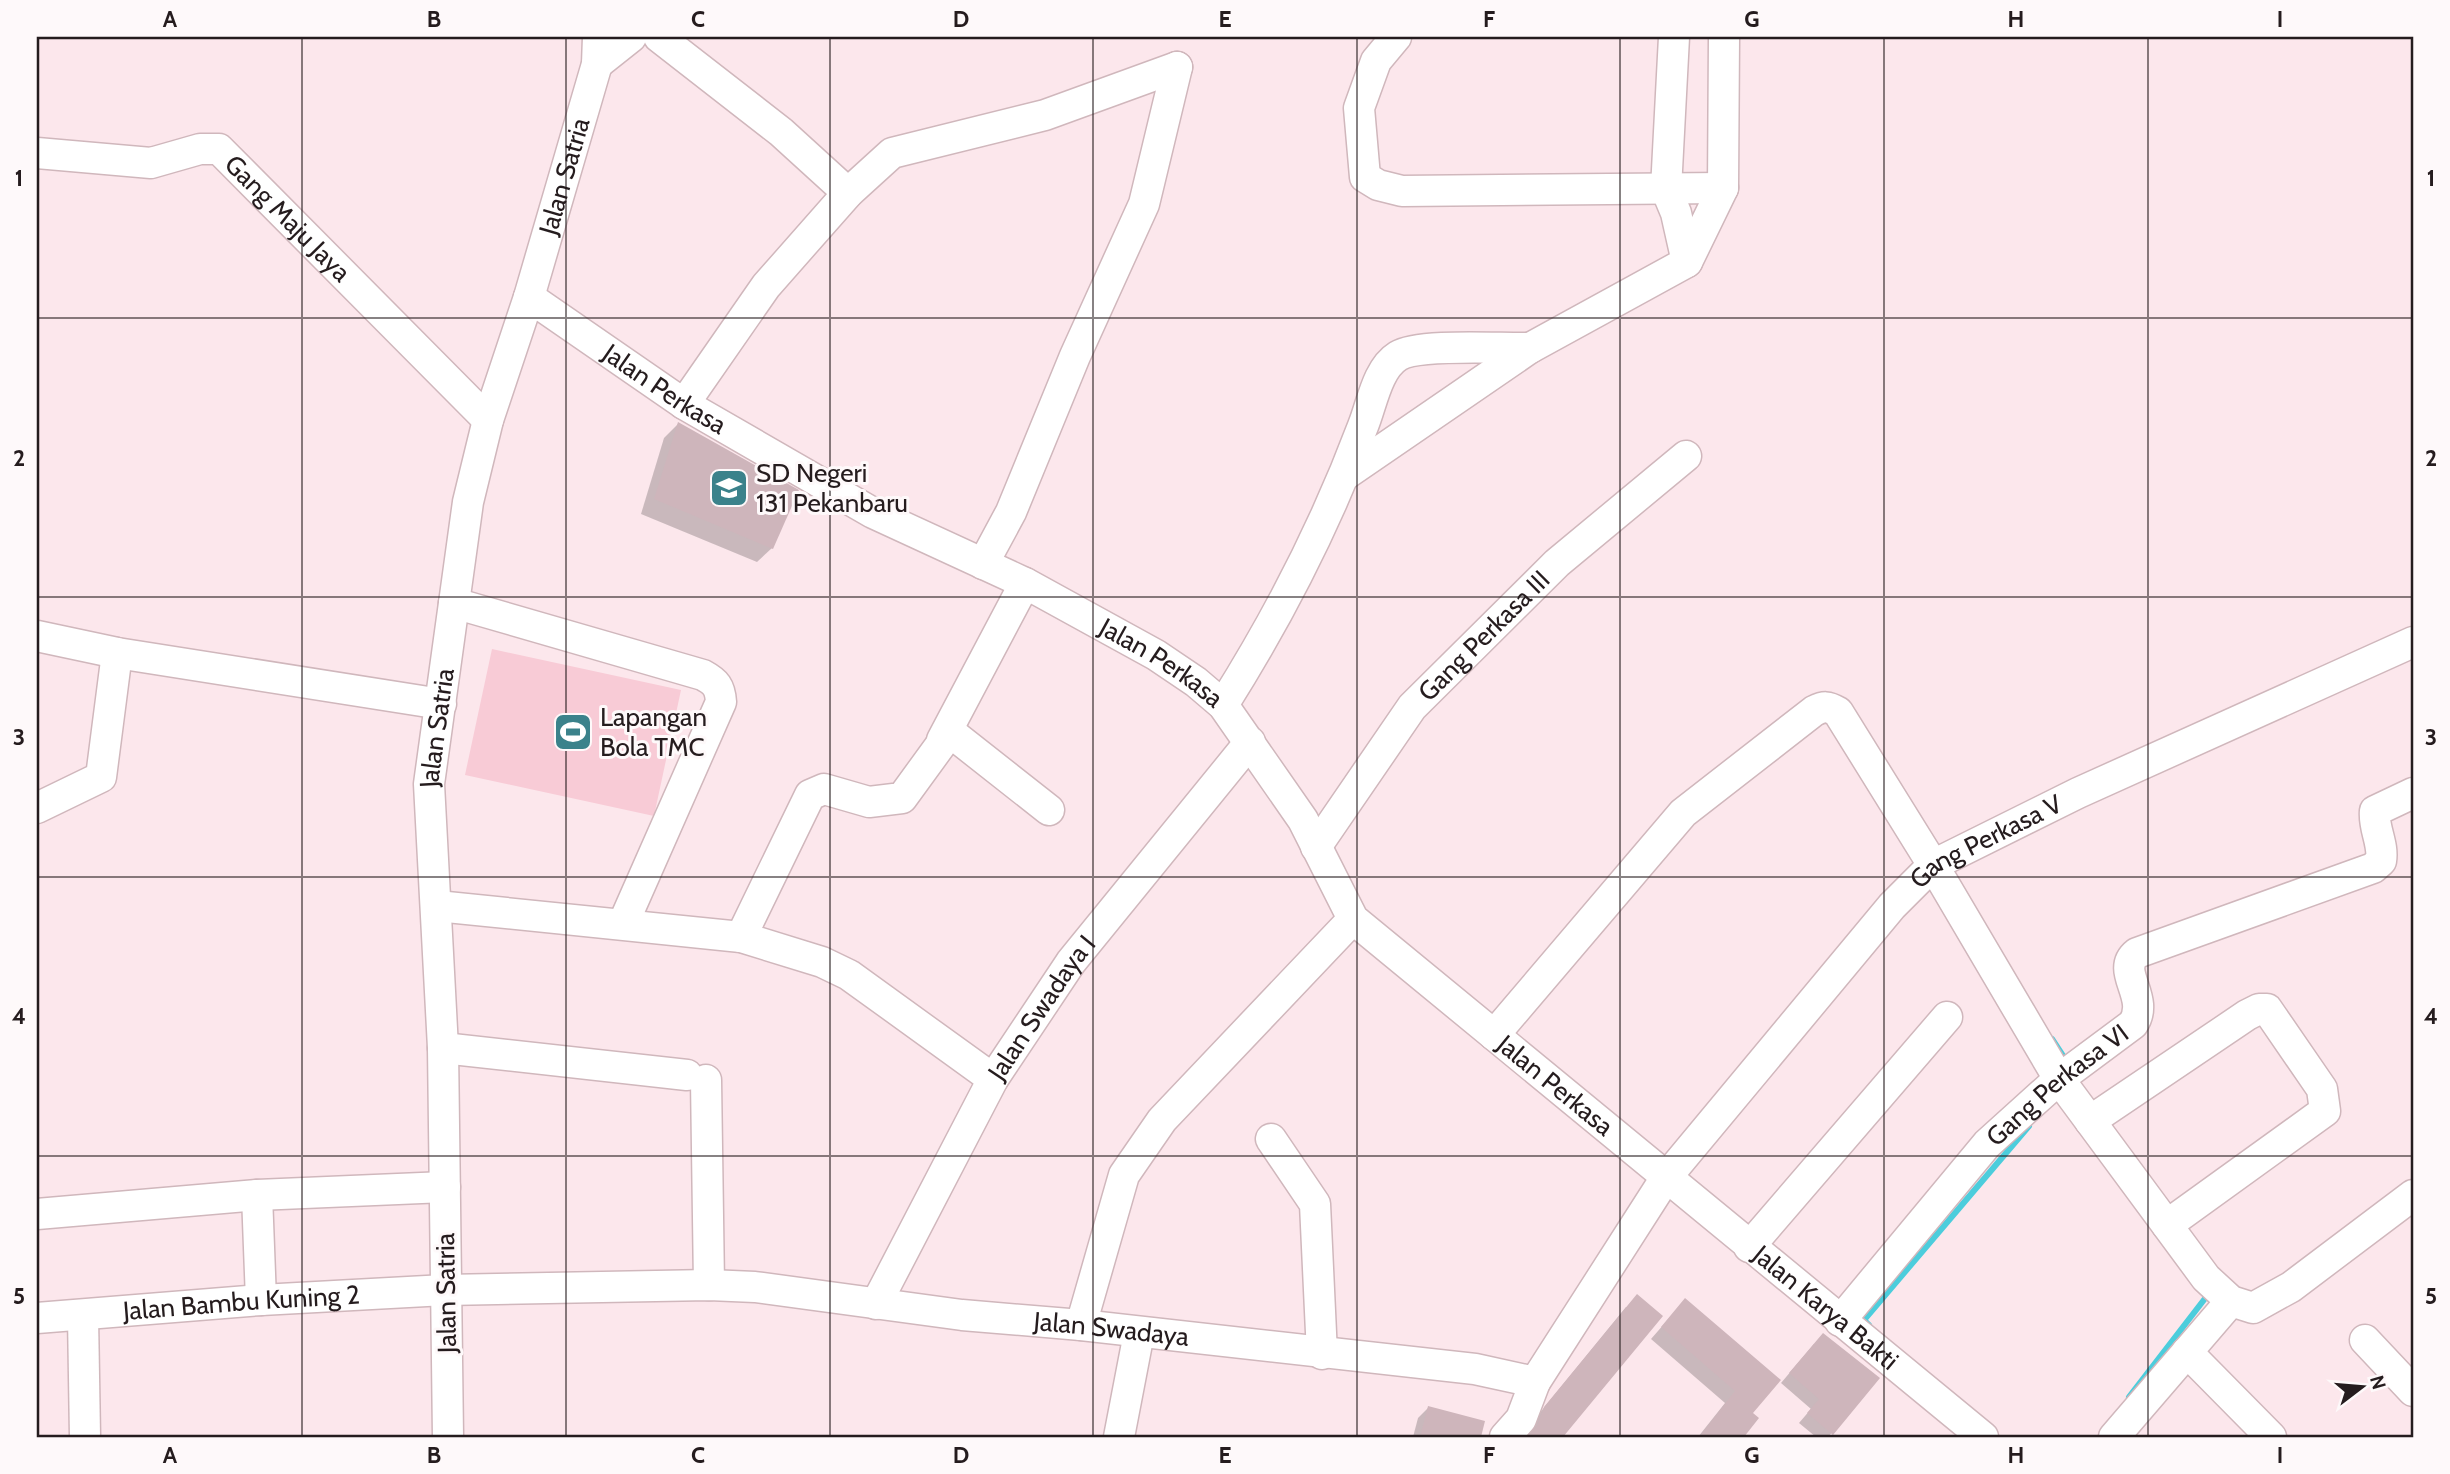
<svg xmlns="http://www.w3.org/2000/svg" width="2450" height="1474" font-family="Cabin,sans-serif">
<rect width="100%" height="100%" fill="#fce7ec"/>
<!-- green -->
<polygon fill="#f8cbd6" points="492,649 681,690 654,816 465,775"/>
<!-- shadow -->
<g fill="#0003">
<polygon points="678,424 772,548 757,562 641,514 664,438"/>
<polygon points="1685,1300 1750,1413 1757,1418 1742,1437 1698,1437 1725,1403 1651,1339"/>
<polygon points="1626,1307 1660,1316 1561,1437 1526,1437 1534,1420"/>
<polygon points="1814,1344 1878,1379 1828,1437 1816,1437 1799,1423 1811,1409 1781,1383"/>
<polygon points="1428,1408 1483,1422 1479,1437 1413,1437 1418,1418"/>
</g>
<g fill="none" stroke-linecap="round" stroke-linejoin="round">
<!-- stream -->
<g stroke="#4ccddc" stroke-width="6">
<polyline points="2052,1039 2067,1062"/>
<polyline points="1869,1325 1864,1320 2029,1126"/>
<polyline points="2129,1397 2210,1292"/>
</g>
</g>
<!-- building -->
<g fill="#ceb5bb">
<polygon points="678,422 799,490 773,549 654,499"/>
<polygon points="1637,1294 1663,1316 1563,1437 1528,1437 1537,1426 1544,1407"/>
<polygon points="1685,1298 1781,1380 1753,1413 1759,1418 1744,1437 1699,1437 1735,1391 1661,1327"/>
<polygon points="1823,1333 1880,1378 1833,1435 1807,1413 1819,1399 1789,1373"/>
<polygon points="1428,1406 1485,1421 1481,1437 1420,1437"/>
</g>
<g fill="none" stroke-linecap="round" stroke-linejoin="round">
<defs>
<g id="minor">
<polyline points="659,37 781,132 848,193"/>
<polyline points="1396,37 1376,61 1359,108 1365,177 1378,185 1402,191 1723,188"/>
<polyline points="1674,37 1666,189 1676,213 1687,262"/>
<polyline points="597,64 631,37"/>
<path id="s1" d="M37,153L151,163L200,149H219L488,420"/>
<path id="s2" d="M529,297L684,404L873,513L1025,583L1156,655L1196,682L1223,705L1303,820L1353,919L1983,1437"/>
<polyline points="684,404 766,286 848,193 892,153 1045,115 1177,67"/>
<polyline points="1345,475 1530,348 1687,262 1723,188 1724,37"/>
<polyline points="983,564 1011,512 1075,356 1144,204 1177,67"/>
<path d="M454,603L703,675C716,682 720,687 721,702L623,924"/>
<polyline points="37,636 117,653 441,704"/>
<path d="M1223,705C1278,618 1327,522 1363,426C1372,404 1377,369 1398,356C1419,343 1503,349 1530,348"/>
<polyline points="942,740 1025,583"/>
<polyline points="37,808 101,777 117,653"/>
<path id="s3" d="M1316,847L1412,707L1557,563L1686,456"/>
<polyline points="437,906 741,937 822,962 849,975 993,1079"/>
<polyline points="741,937 810,795 824,789 869,802 902,798 950,732 1049,810"/>
<path d="M1494,1035L1683,813L1814,711C1824,706 1828,706 1838,712L1933,865L2059,1079L2206,1278L2231,1301L2253,1308L2291,1287L2413,1195"/>
<polyline points="443,1048 687,1075"/>
<polyline points="706,1080 709,1285"/>
<polyline points="2090,1121 2247,1015 2259,1009 2267,1009 2322,1089 2325,1111 2167,1225"/>
<polyline points="1271,1139 1315,1204 1322,1354"/>
<polyline points="257,1195 261,1300"/>
<polyline points="37,1214 257,1195 445,1187"/>
<polyline points="1749,1247 1947,1017"/>
<path id="s4" d="M876,1304L993,1079L1071,962L1250,742"/>
<polyline points="83,1316 85,1437"/>
<path id="s5" d="M37,1318L261,1300L445,1290L709,1285L755,1287L962,1315L1081,1325L1475,1369L1535,1382L1665,1179L1892,906L1933,865L2078,793L2413,642"/>
<path id="s6" d="M1840,1321L1987,1144L2059,1079L2133,1024C2151,997 2114,971 2137,953L2373,868L2381,861C2384,844 2373,828 2375,811L2413,793"/>
<polyline points="1081,1325 1124,1175 1162,1120 1353,919"/>
<polyline points="2365,1340 2413,1391"/>
<polyline points="2187,1352 2271,1437"/>
<path id="s7" d="M448,1437L443,1048L429,784L468,502L488,420L529,297L597,64L598,37"/>
<polyline points="1119,1437 1139,1333"/>
<polyline points="1505,1437 1521,1419 1535,1382"/>
<polyline points="2114,1437 2231,1301"/>
</g>
</defs>
<!-- minor casing -->
<use href="#minor" stroke="#d0b7bc" stroke-width="33"/>
<!-- minor -->
<use href="#minor" stroke="#fff" stroke-width="30"/>
</g>
<!-- grid -->
<path fill="none" stroke="#251c1e" stroke-width="2" stroke-opacity="0.55" d="M302,37V1437M566,37V1437M830,37V1437M1093,37V1437M1357,37V1437M1620,37V1437M1884,37V1437M2148,37V1437M37,318H2413M37,597H2413M37,877H2413M37,1156H2413"/>
<!-- icons -->
<defs>
<symbol id="school-square" viewBox="-11 -11 22 22"><rect x="-9" y="-9" width="18" height="18" rx="4" fill="#3b828b" stroke="#fef9fa"/><path d="M0-5L7-2L0 1L-7-2ZM-4 1L0 2.5L4 1V4Q0 6-4 4Z" fill="#fff"/></symbol>
<symbol id="stadium-square" viewBox="-11 -11 22 22"><rect x="-9" y="-9" width="18" height="18" rx="4" fill="#3b828b" stroke="#fef9fa"/><path d="M0-5a6.5 5 0 1 0 0 10a6.5 5 0 1 0 0-10ZM-3.5-1.8h7v3.6h-7Z" fill="#fff"/></symbol>
</defs>
<g fill-rule="evenodd">
<use href="#school-square" x="707" y="466" width="44" height="44"/>
<use href="#stadium-square" x="551" y="710" width="44" height="44"/>
</g>
<g text-anchor="middle" dominant-baseline="central" stroke-width="6" stroke-linejoin="round" paint-order="stroke">
<!-- street labels -->
<g font-size="26" fill="#251c1e" stroke="#fef9fa">
<text stroke="none"><textPath href="#s7" startOffset="1278">Jalan Satria</textPath></text>
<text stroke="none"><textPath href="#s1" startOffset="282">Gang Maju Jaya</textPath></text>
<text stroke="none"><textPath href="#s2" startOffset="164">Jalan Perkasa</textPath></text>
<text stroke="none"><textPath href="#s3" startOffset="271">Gang Perkasa III</textPath></text>
<text stroke="none"><textPath href="#s2" startOffset="732">Jalan Perkasa</textPath></text>
<text stroke="none"><textPath href="#s7" startOffset="710">Jalan Satria</textPath></text>
<text stroke="none"><textPath href="#s5" startOffset="2217">Gang Perkasa V</textPath></text>
<text stroke="none"><textPath href="#s4" startOffset="340">Jalan Swadaya I</textPath></text>
<text stroke="none"><textPath href="#s2" startOffset="1320">Jalan Perkasa</textPath></text>
<text stroke="none"><textPath href="#s6" startOffset="322">Gang Perkasa VI</textPath></text>
<text transform="translate(446 1293) rotate(-91)">Jalan Satria</text>
<text stroke="none"><textPath href="#s5" startOffset="205">Jalan Bambu Kuning 2</textPath></text>
<text stroke="none"><textPath href="#s2" startOffset="1670">Jalan Karya Bakti</textPath></text>
<text stroke="none"><textPath href="#s5" startOffset="1078">Jalan Swadaya</textPath></text>
</g>
<!-- poi labels -->
<g font-size="26" fill="#251c1e" stroke="#fef9fa" text-anchor="start">
<text x="756" y="473">SD Negeri<tspan x="756" dy="30">131 Pekanbaru</tspan></text>
<text x="600" y="717">Lapangan<tspan x="600" dy="30">Bola TMC</tspan></text>
</g>
</g>
<!-- border -->
<rect width="2450" height="1474" fill="none" stroke="#fef9fa" stroke-width="77"/>
<!-- north arrow -->
<g transform="translate(2362 1387) rotate(74)" stroke="#fef9fa" stroke-width="5" paint-order="stroke">
<path d="M0-5L12 26L0 18L-12 26Z" fill="#251c1e"/>
<text y="-10" font-size="19" font-weight="bold" text-anchor="middle" fill="#251c1e">N</text>
</g>
<rect x="38" y="38" width="2374" height="1398" fill="none" stroke="#251c1e" stroke-width="2.5"/>
<g font-size="23" text-anchor="middle" font-weight="bold" fill="#251c1e">
<text x="170" y="27">A</text>
<text x="434" y="27">B</text>
<text x="698" y="27">C</text>
<text x="961" y="27">D</text>
<text x="1225" y="27">E</text>
<text x="1489" y="27">F</text>
<text x="1752" y="27">G</text>
<text x="2016" y="27">H</text>
<text x="2280" y="27">I</text>
<text x="19" y="186">1</text>
<text x="2431" y="186">1</text>
<text x="19" y="466">2</text>
<text x="2431" y="466">2</text>
<text x="19" y="745">3</text>
<text x="2431" y="745">3</text>
<text x="19" y="1024">4</text>
<text x="2431" y="1024">4</text>
<text x="19" y="1304">5</text>
<text x="2431" y="1304">5</text>
<text x="170" y="1463">A</text>
<text x="434" y="1463">B</text>
<text x="698" y="1463">C</text>
<text x="961" y="1463">D</text>
<text x="1225" y="1463">E</text>
<text x="1489" y="1463">F</text>
<text x="1752" y="1463">G</text>
<text x="2016" y="1463">H</text>
<text x="2280" y="1463">I</text>
</g>
</svg>
